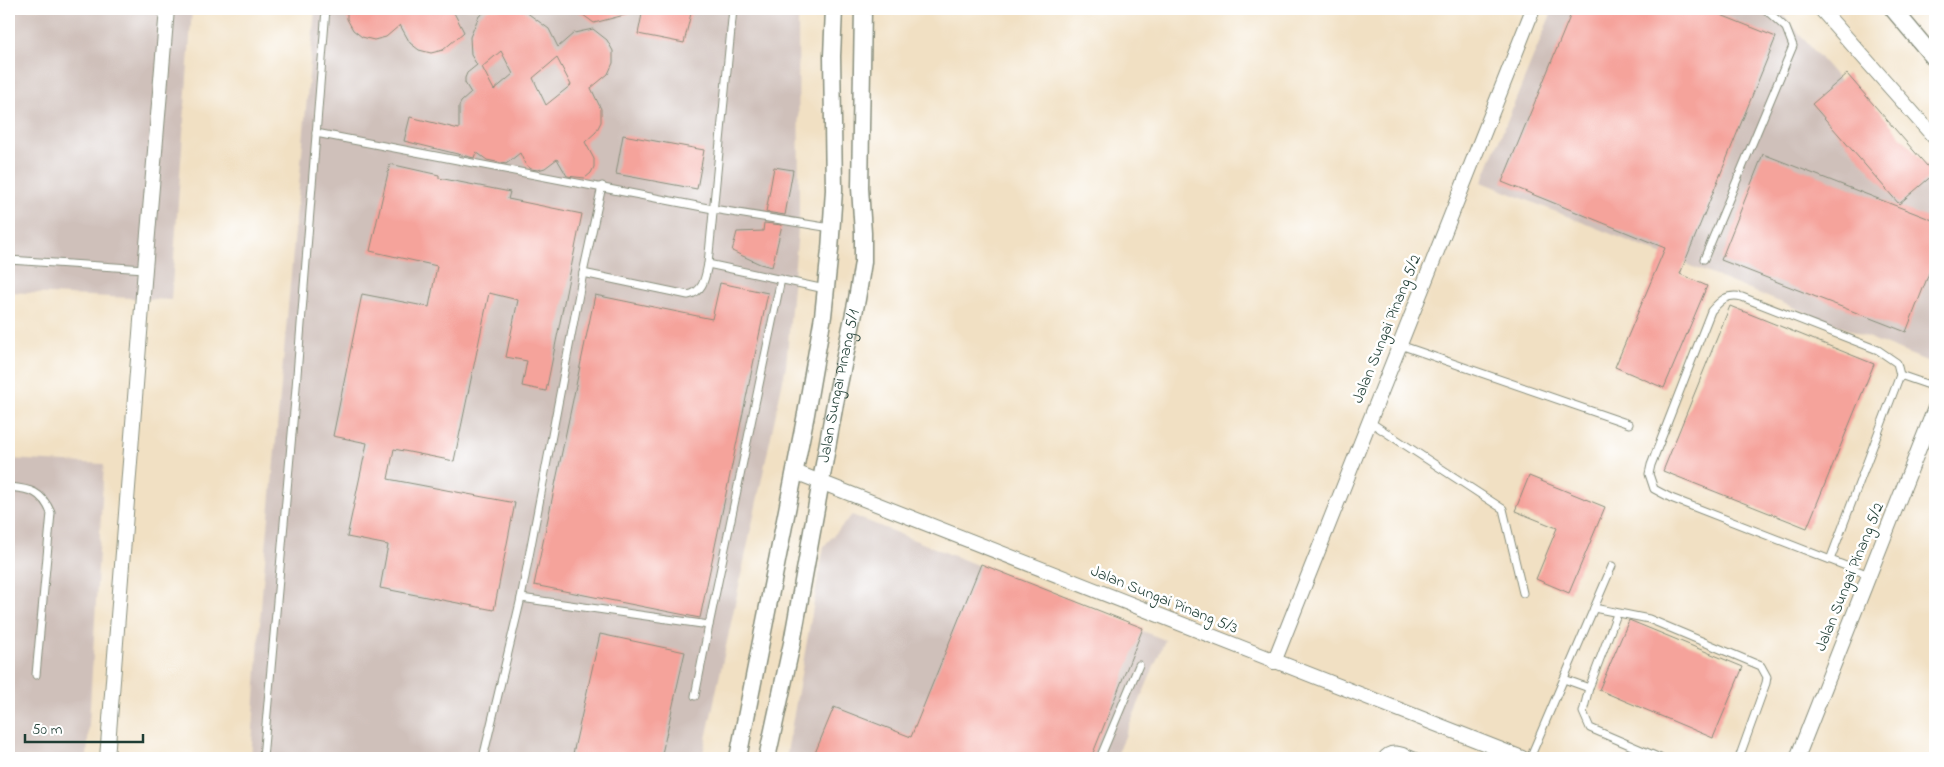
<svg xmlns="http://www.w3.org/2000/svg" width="1944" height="767" font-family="'Indie Flower',sans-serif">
<rect width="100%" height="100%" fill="#fff"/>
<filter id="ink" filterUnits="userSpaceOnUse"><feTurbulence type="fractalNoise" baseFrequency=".02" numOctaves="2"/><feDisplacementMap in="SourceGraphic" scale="10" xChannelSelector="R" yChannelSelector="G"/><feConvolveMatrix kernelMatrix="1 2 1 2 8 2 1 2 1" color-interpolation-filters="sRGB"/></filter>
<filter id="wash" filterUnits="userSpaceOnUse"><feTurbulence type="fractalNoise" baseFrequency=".0096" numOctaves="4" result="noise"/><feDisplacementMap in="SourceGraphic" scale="20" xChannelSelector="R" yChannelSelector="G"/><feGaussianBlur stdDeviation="1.12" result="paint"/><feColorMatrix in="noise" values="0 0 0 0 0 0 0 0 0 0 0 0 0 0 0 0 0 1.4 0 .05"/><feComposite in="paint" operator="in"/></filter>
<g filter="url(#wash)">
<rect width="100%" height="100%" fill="#f1e0c3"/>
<!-- industrial -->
<g fill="#cfc0ba">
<polygon points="9,9 192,9 171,300 9,292"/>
<polygon points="315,9 798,9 799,219 786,366 702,758 251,758 262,594"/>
<polygon points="1553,9 1778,9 1935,191 1935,347 1929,362 1482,182"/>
<polygon points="9,459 104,464 87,758 9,758"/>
<polygon points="852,515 1165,640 1116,758 786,758 824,546"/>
</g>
<g id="blocks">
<!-- building -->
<g fill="#f5a39b" fill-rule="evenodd">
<polygon points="347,9 452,9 464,32 443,50 431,53 419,50 410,43 400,25 386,37 374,40 362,37 353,30 347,19"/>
<path d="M489,9H522L549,29L558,47L574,33L593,29L607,40L613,51V63L608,74L591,88L601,109V122L596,132L585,142L594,159V167L591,173L585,178L567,176L557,159L545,168L538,170L531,169L525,164L520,153L506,164L487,160L476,152L474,158L404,141L410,117L459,129V106L461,102L471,93L465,83V78L467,73L477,65L471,55L470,37L479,16ZM501,51L513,74L494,90L482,67ZM557,58L571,85L546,105L533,78Z"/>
<polygon points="575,9 632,9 632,13 594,23"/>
<polygon points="643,9 692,9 684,43 638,34"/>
<polygon points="1573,9 1718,9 1716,13 1776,37 1680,274 1707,286 1664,388 1615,367 1665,248 1502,182"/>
<polygon points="1847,74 1934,174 1899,204 1812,104"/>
<polygon points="623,135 704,150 697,189 616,174"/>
<polygon points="1763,154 1935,221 1935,258 1906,332 1721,260"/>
<polygon points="390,164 439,175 439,178 510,192 508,199 582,214 546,391 522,386 527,361 506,357 518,300 489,293 454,461 394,449 388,479 515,503 494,610 380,588 388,545 347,537 367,443 333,436 362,294 429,307 437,266 370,251"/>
<polygon points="774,167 793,170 785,215 766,212"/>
<polygon points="764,223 782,225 772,267 760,264 732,251 737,232 763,231"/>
<polygon points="720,283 768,293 700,618 534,585 595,295 712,319"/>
<polygon points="1730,306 1874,364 1807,528 1663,471"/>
<polygon points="1529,476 1605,507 1569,593 1536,579 1557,528 1515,511"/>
<polygon points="981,564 1143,628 1091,758 813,758 834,707 911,737"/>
<polygon points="1629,620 1743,667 1713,738 1599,690"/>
<polygon points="600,634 685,652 661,758 572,758"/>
</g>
</g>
</g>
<g filter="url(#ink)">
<use href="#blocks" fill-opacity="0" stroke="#888e7c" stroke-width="1"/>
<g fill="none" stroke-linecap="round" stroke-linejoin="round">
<defs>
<g id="service">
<polyline points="316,133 713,209 831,228"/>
<polyline points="1704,259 1793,46 1786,28 1765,9"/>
<polyline points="9,260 145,269"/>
<polyline points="708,264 825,289"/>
<polyline points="583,273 602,186"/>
<polyline points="1400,345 1629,424"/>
<polyline points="1900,375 1935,387"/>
<polyline points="1370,422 1503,509 1523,593"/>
<path d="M9,487C30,489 42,491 51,513L36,675"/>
<path d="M1830,560L1900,375L1897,363L1878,350L1742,297C1727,293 1720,301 1711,311L1651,465L1649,474L1654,489L1671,498L1869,575"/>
<polyline points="521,598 709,625 781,279"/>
<polyline points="1594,608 1649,619 1761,666 1767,677 1766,683 1739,758"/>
<polyline points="1617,614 1589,688 1583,712 1590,728 1660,758"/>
<polyline points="1564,679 1589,688"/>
<polyline points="695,696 709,625"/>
<polyline points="263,758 295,400 326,9"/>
<path d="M483,758L521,598L583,273L688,295C704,292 705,277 708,264L733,9"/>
<polyline points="1100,758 1139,665"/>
<path d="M1381,758C1391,743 1406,753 1419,758"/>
<polyline points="1530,758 1612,566"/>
</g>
<g id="minor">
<polyline points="1821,9 1935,138"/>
<polyline points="795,472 1522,758"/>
<polyline points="1274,662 1533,9"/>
<polyline points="107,758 145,269 167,9"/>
<polyline points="1797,758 1935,408"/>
</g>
<g id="tertiary">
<polyline points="1893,9 1935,59"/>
<polyline points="738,758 806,414 823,316 830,250 834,190 832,56 834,9"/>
<path id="s1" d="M767,758L792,643L835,403L857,299L863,262V233L860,188L863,9"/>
</g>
</defs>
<!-- service casing -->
<use href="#service" stroke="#888e7c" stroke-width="9"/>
<!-- minor casing -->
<use href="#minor" stroke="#888e7c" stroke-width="16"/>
<!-- tertiary casing -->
<use href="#tertiary" stroke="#888e7c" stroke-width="19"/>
<!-- service -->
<use href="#service" stroke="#fff" stroke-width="7"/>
<!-- minor -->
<use href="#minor" stroke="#fff" stroke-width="14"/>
<!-- tertiary -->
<use href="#tertiary" stroke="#fff" stroke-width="16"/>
</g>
</g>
<g text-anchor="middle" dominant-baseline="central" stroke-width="5" stroke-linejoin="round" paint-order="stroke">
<!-- street labels -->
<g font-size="16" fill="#1f3d34" stroke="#fff">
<text transform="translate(1387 329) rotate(-68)">Jalan Sungai Pinang 5/2</text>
<text stroke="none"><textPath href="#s1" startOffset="379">Jalan Sungai Pinang 5/1</textPath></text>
<text transform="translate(1850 577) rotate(-68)">Jalan Sungai Pinang 5/2</text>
<text transform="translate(1164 600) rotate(22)">Jalan Sungai Pinang 5/3</text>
</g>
</g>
<!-- margin -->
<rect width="1944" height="767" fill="none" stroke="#fff" stroke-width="30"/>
<!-- scale -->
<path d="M25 734v8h118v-8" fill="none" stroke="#1f3d34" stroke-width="2.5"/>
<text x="32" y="734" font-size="15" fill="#1f3d34" stroke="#ffffff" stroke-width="4" paint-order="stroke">50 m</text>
</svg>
